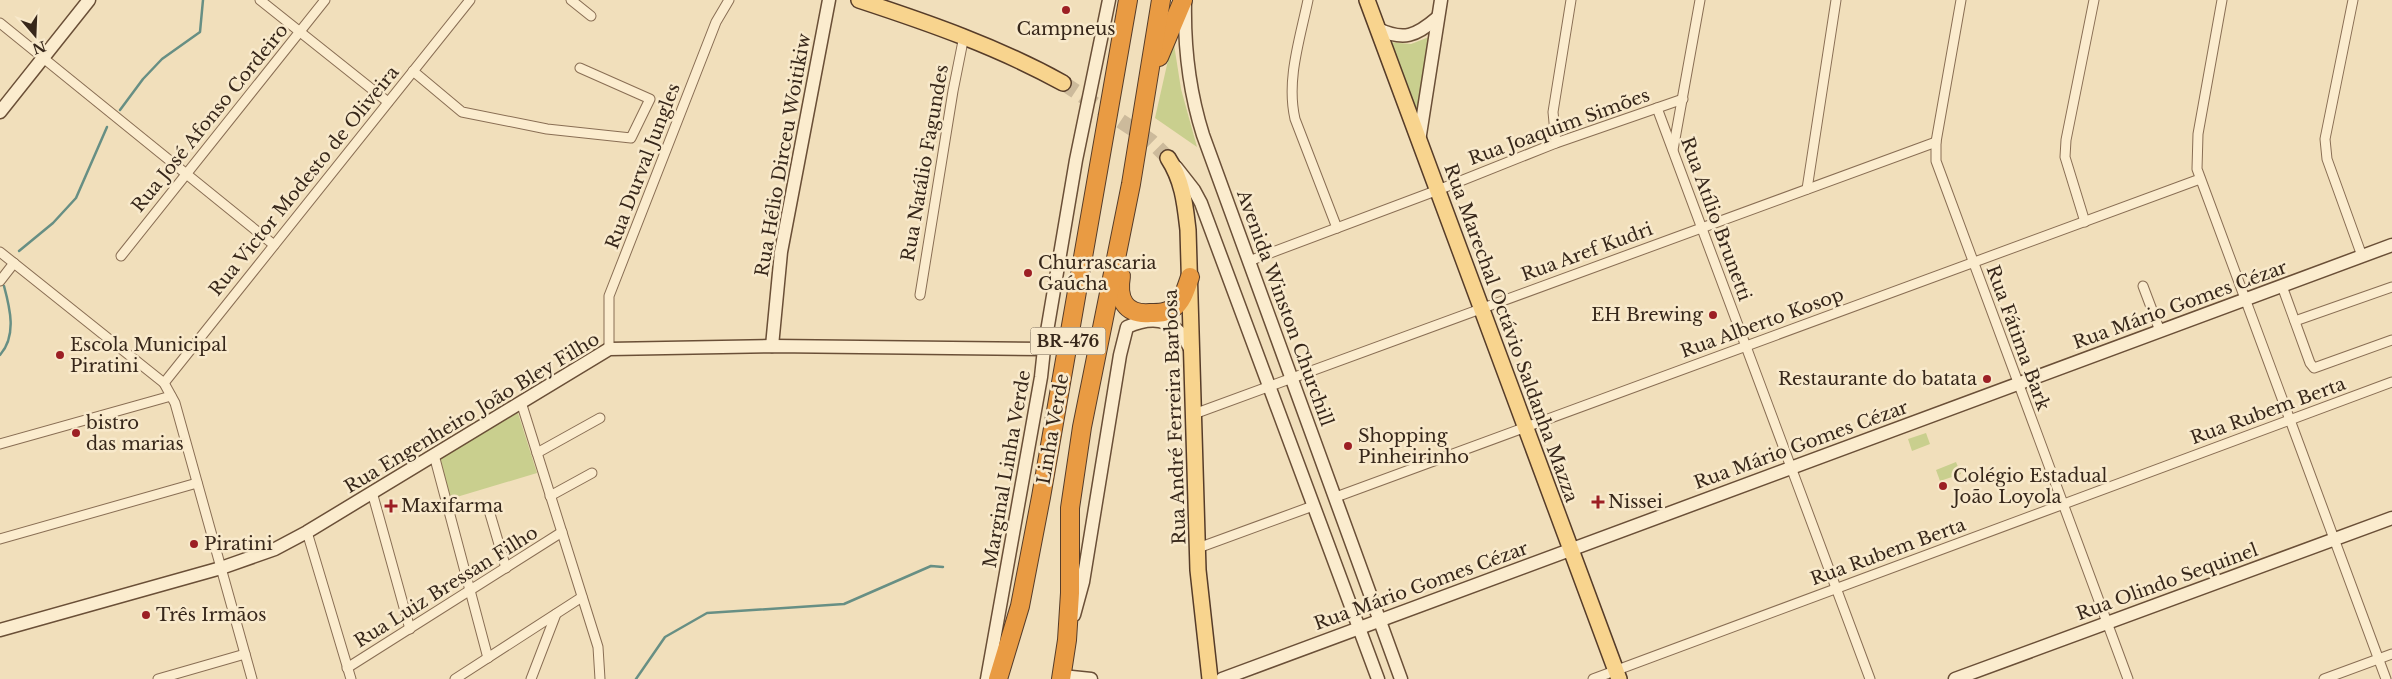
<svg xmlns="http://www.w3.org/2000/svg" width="2392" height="679" font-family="'Libre Baskerville',serif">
<rect width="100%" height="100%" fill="#f1dfbb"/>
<!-- green -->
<g fill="#c9cf8e">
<polygon points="1429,37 1417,112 1388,42 1411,44"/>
<polygon points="1173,38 1181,89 1197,147 1155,118"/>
<polygon points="518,413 537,473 450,499 438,457"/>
<polygon points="1926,433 1930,444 1912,451 1908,439"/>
<polygon points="1956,462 1961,474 1940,481 1936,470"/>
</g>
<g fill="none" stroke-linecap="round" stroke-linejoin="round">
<!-- stream -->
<g stroke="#678f84" stroke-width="2.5">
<polyline points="120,110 143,79 162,59 200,32 203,0"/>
<polyline points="19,251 53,223 76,198 107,127"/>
<path d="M0,355C17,336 10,308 4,286"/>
<polyline points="636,679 665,637 707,613 844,604 931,566 943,567"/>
</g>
<!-- primary-tunnel -->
<polyline stroke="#ccba9b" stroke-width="15" stroke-dasharray="15 8" stroke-linecap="butt" points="1063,83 1151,141 1168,158"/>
<defs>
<g id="street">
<polyline points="260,0 388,102"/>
<polyline points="571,0 591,16"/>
<path d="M1308,0C1300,39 1286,80 1295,119L1337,228"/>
<polyline points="1961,0 1936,142 1936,161 2128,679"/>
<polyline points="2222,0 2198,134 2197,169 2386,679"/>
<polyline points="2353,0 2325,139 2327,159 2362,256"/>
<polyline points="0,23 274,245"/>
<polyline points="413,71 462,112 547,129 631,138 650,99 580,68"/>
<polyline points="1657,108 1870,679"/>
<polyline points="1556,143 1553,112 1571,0"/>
<polyline points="1673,150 1700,0"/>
<polyline points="1807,189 1836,0"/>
<polyline points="2085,222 2065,157 2066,140 2094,0"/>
<polyline points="0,252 164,383 175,403 252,679"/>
<polyline points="121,256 325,0"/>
<polyline points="1249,261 1438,190 1556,143 1683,99"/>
<polyline points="0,281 14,263"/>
<polyline points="2143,286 2160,331"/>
<polyline points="2282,286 2310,363 2314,368 2392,340"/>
<polyline points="920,295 953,91 964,36"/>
<polyline points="2295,321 2392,287"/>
<polyline points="609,349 609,296 716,22 729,0"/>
<polyline points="164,383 470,0"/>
<polyline points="521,402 598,647 600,679"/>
<polyline points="1194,414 1936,142"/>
<polyline points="0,444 171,396"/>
<polyline points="537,453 600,418"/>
<polyline points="434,455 488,658"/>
<polyline points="372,492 410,629"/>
<polyline points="550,496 592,473"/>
<polyline points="1336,497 2200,179"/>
<polyline points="488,507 506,568"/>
<polyline points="307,532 351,679"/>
<polyline points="0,539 197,483"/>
<polyline points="1198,548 1313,506"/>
<polyline points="347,668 562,532"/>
<polyline points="158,679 245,654"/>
<polyline points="455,679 582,597"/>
<polyline points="531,679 556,614"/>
<polyline points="1593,679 2392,382"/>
<polyline points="2324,679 2392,654"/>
</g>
<g id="secondary">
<path d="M1185,1C1184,48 1189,91 1203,135L1401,679"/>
<path d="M1378,29C1404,41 1416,36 1437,18"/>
<polyline points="0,112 89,0"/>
<polyline points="1419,141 1441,0"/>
<polyline points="1176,167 1194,190 1201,203 1378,679"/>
<polyline points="772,346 781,252 829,0"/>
<path d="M1074,615L1083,582L1120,355L1127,327C1156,314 1178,320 1191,351"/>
<polyline points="0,630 221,568 275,549 307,532 609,349 772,346 1044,349"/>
<polyline points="1062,676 1091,679"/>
<polyline points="987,679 1041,377 1044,349 1076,160 1109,0"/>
<polyline points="1222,679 2392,245"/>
<polyline points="1955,679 2392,518"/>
</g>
<g id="primary">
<path d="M859,0C929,23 998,47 1063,83"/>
<polyline points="1367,0 1619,679"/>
<path d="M1168,158C1183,181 1185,204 1188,230L1198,570L1210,679"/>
</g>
<g id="highway">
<polyline points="1159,57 1183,0"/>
<path d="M1121,276C1117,299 1125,315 1150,313C1159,313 1166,313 1173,308C1183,301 1186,288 1190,277"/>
<polyline points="998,679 1020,606 1041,497 1128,0"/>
<polyline points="1061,679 1067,640 1070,593 1070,508 1082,427 1131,184 1161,0"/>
</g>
</defs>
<!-- street casing -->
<use href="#street" stroke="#896e54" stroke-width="11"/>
<!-- secondary casing -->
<use href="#secondary" stroke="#6a4f37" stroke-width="15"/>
<!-- primary casing -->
<use href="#primary" stroke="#563c29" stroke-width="18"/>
<!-- highway casing -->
<use href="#highway" stroke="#563c29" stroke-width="20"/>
<!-- street -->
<use href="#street" stroke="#fbecce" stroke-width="9"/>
<!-- secondary -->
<use href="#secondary" stroke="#fbecce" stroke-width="12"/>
<!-- primary -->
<use href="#primary" stroke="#f8d48e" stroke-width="15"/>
<!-- highway -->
<use href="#highway" stroke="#e99b43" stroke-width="18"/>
</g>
<!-- markers -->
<g fill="#9c1f24" stroke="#f8e9cb" stroke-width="2">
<circle cx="1066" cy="10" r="5"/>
<circle cx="1028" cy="273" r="5"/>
<circle cx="1713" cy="315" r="5"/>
<circle cx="60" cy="355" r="5"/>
<circle cx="1987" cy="379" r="5"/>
<circle cx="76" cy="433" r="5"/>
<circle cx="1348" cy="446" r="5"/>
<circle cx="1943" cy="486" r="5"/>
<path d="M1595.5 494.5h5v5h5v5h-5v5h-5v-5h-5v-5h5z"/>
<path d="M388.5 498.5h5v5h5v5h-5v5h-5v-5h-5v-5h5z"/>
<circle cx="194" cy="544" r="5"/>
<circle cx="146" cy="615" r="5"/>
</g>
<g text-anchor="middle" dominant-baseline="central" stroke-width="5" stroke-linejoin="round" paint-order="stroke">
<!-- shield labels -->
<rect fill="#f8e9cb" stroke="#71614f" stroke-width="1" x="1030.5" y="327.5" width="75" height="27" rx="4"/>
<g font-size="16" font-weight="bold" fill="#37271a">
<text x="1068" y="341">BR-476</text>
</g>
<!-- poi labels -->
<g font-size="18" fill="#37271a" stroke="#f8e9cb" text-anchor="start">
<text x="1066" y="29" text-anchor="middle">Campneus</text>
<text x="1038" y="263">Churrascaria<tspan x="1038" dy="21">Gaúcha</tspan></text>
<text x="1703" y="315" text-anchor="end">EH Brewing</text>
<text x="70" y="345">Escola Municipal<tspan x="70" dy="21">Piratini</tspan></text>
<text x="1977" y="379" text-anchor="end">Restaurante do batata</text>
<text x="86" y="423">bistro<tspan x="86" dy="21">das marias</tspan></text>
<text x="1358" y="436">Shopping<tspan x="1358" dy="21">Pinheirinho</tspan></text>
<text x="1953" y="476">Colégio Estadual<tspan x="1953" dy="21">João Loyola</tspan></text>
<text x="1608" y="502">Nissei</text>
<text x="401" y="506">Maxifarma</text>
<text x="204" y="544">Piratini</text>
<text x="156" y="615">Três Irmãos</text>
</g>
<!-- street labels -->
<g font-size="18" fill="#37271a" stroke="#f8e9cb">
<text transform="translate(210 118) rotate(-51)">Rua José Afonso Cordeiro</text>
<text transform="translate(1559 127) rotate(-20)">Rua Joaquim Simões</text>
<text transform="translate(783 155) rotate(-80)">Rua Hélio Dirceu Woitikiw</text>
<text transform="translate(925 163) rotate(-80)">Rua Natálio Fagundes</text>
<text transform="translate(643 166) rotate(-69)">Rua Durval Jungles</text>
<text transform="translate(304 181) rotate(-51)">Rua Victor Modesto de Oliveira</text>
<text transform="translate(1716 219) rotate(70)">Rua Atílio Brunetti</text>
<text transform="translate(1587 252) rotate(-20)">Rua Aref Kudri</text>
<text transform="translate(2180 305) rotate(-20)">Rua Mário Gomes Cézar</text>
<text transform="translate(1285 308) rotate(70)">Avenida Winston Churchill</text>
<text transform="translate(1762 323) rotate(-20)">Rua Alberto Kosop</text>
<text transform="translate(1511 333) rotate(70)">Rua Marechal Octávio Saldanha Mazza</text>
<text transform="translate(2018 338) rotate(70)">Rua Fátima Bark</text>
<text transform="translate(2268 411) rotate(-20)">Rua Rubem Berta</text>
<text transform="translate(472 413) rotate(-31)">Rua Engenheiro João Bley Filho</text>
<text transform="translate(1175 417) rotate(-92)">Rua André Ferreira Barbosa</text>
<text transform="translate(1053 429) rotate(-80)">Linha Verde</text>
<text transform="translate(1801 445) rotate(-20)">Rua Mário Gomes Cézar</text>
<text transform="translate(1007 469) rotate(-80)">Marginal Linha Verde</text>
<text transform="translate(1888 552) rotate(-20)">Rua Rubem Berta</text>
<text transform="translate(2167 582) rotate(-20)">Rua Olindo Sequinel</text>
<text transform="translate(1421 586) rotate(-20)">Rua Mário Gomes Cézar</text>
<text transform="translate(446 587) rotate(-32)">Rua Luiz Bressan Filho</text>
</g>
</g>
<!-- north arrow -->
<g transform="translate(35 35) rotate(161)" stroke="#f8e9cb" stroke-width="4" paint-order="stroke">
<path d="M0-4L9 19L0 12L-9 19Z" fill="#37271a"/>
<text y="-8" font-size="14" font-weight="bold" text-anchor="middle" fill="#37271a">N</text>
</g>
</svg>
